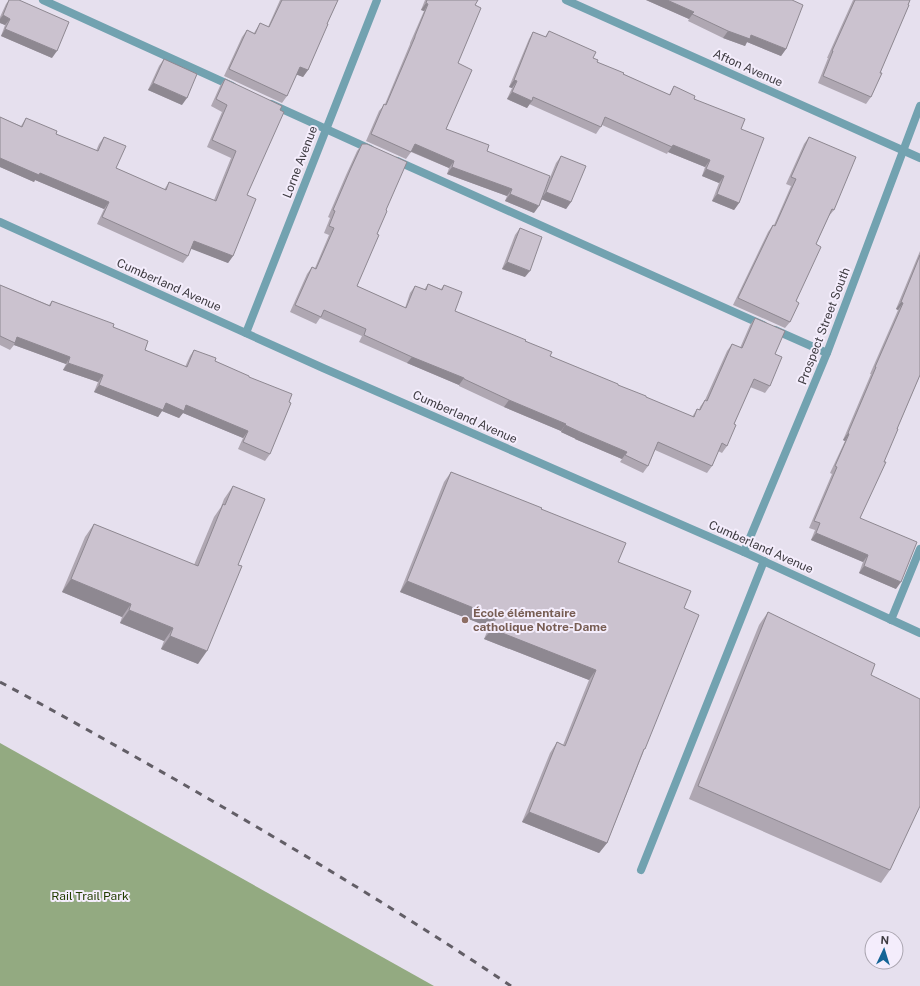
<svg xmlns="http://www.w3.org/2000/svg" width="920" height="986" font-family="'Public Sans',sans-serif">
<rect width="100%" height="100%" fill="#e6e0ee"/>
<!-- forest -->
<polygon fill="#93aa81" points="0,743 434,986 0,986"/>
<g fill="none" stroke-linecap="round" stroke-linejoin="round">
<!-- lane -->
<g stroke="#72a2b0" stroke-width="8">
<polyline points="43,0 232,86"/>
<polyline points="271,104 370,149"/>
<polyline points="397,161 763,325"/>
<polyline points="775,330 827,353"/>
<polyline points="891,620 920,549"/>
<polyline points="641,870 764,561"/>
</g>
<!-- street -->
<g stroke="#72a2b0" stroke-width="8">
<polyline points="566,0 920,158"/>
<polyline points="0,222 323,368 744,552 920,633"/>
<polyline points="246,333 377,0"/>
<polyline points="744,552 827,353 920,106"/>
</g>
<!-- rail -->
<path stroke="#625e66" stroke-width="3" stroke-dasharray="7 7" stroke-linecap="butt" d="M0,682C64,716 127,752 190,788C299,851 407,916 511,986"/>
</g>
<!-- wall -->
<g fill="#afa7b2">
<polygon points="9,0 19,0 52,58 1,36 5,25 0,23 0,17 6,4"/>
<polygon points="280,0 338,0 327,24 308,70 303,77 296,74 287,96 282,103 224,76 242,37 247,30 254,33 260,23 268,27"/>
<polygon points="425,0 478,0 475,5 458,63 446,129 487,151 534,213 505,201 507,196 447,174 449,168 411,152 406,159 366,141 379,111 385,104 410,44 410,43 424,11 421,10"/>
<polygon points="646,0 792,0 786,49 781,56 747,42 745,46 723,38 688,21 689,19"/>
<polygon points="853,0 910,0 880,73 871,97 866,104 818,83 828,58 827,58"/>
<polygon points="549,31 593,58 597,62 669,95 674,86 741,129 739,203 734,210 712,201 719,183 702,176 705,167 668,152 667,154 602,125 596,134 529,104 527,108 507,99 512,88 509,87 529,39 533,32 545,37"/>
<polygon points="164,59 182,105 148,90 159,66"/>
<polygon points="225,79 247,195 233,256 228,263 191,248 188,256 183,263 97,224 104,209 35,180 34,182 0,167 0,117 21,126 26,118 56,134 96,151 99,144 104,137 116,168 164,190 169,182 214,200 231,158 207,147 222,112 211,106 220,86"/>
<polygon points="809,137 834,210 829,216 816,244 796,301 790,322 785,328 733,305 768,232 773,225 774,225 791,186 786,184 804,144"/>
<polygon points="362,144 386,210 357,286 405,308 410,293 415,286 424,290 428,284 441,289 444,285 455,311 525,341 550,356 692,417 697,409 699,410 700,407 705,400 727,351 732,344 740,348 750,325 755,318 775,354 770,386 765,393 750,387 734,424 727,446 722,453 718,451 712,466 707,473 655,450 648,466 643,473 620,462 622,459 575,439 576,439 561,432 561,431 504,407 459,386 459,385 407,363 359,342 362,336 320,318 316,324 290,312 307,274 312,267 315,268 329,235 324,233 330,218 328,217 346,175 357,151"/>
<polygon points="561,156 571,202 566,209 541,199 556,163"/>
<polygon points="520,228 525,277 502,269 515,235"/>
<polygon points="920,251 920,375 897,429 860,518 896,589 859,573 863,562 811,540 815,530 809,528 832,474 830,473 845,441 843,440 871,374 870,374 898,310 896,309"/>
<polygon points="0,285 49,305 52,301 113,327 145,350 185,367 190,356 194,350 215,361 249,377 270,454 265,461 238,449 243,438 183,413 179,418 162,411 158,417 94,392 98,382 63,370 66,364 14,345 10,350 0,345"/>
<polygon points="451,472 541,509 618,562 684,608 643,753 607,843 599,853 522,822 550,753 557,742 563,745 589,680 484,639 489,627 400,592 444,482"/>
<polygon points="233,486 198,664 161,649 164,641 120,623 122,617 62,592 85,537 94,524 194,565 214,517 221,507 224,499"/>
<polygon points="768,612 871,675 890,870 881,883 689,799 759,625"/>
</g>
<!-- shaded-wall -->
<g fill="#8e8891">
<polygon points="646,0 667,0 694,12 689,19"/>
<polygon points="426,3 428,4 424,11 421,10"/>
<polygon points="3,15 10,19 5,25 0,23 0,19"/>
<polygon points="5,29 57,51 52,58 1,36"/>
<polygon points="728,31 751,35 786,49 781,56 747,42 745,46 723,38"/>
<polygon points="300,67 308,70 303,77 295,74"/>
<polygon points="514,80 517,81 512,88 509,87"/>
<polygon points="153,83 187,98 182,105 148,90"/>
<polygon points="512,92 532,101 527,108 507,99"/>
<polygon points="415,144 454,161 449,168 410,151"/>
<polygon points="673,145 710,160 705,167 668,152"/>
<polygon points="0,158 40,173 109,202 104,209 35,180 34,182 0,167"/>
<polygon points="452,167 512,189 507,196 447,174"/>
<polygon points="706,169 724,176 719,183 702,176"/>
<polygon points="546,192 571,202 566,209 541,199"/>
<polygon points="510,194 539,206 534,213 505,201"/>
<polygon points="717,194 739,203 734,210 712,201"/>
<polygon points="194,241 233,256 228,263 189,248"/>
<polygon points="507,262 530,271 525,277 502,269"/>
<polygon points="901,302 903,303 898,310 896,309"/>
<polygon points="17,337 70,357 66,364 14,345"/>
<polygon points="412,357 464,378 459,385 407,363"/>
<polygon points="68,363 103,375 98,382 63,370"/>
<polygon points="99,385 166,403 186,405 248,431 243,438 183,413 179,418 162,411 158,417 94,392"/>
<polygon points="509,400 566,424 561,431 504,407"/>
<polygon points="565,425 580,432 576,439 561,432"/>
<polygon points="580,432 627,452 622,459 575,439"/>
<polygon points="848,433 849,434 845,441 843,440"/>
<polygon points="816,533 868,555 863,562 811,540"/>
<polygon points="864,566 901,582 896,589 859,573"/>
<polygon points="71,579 131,604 122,617 62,592"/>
<polygon points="407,581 496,617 489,627 400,592"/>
<polygon points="129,610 173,628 164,641 120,623"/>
<polygon points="492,629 596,670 589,680 484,639"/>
<polygon points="170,636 207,651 198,664 161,649"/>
<polygon points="529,812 607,843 599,853 522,822"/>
</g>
<!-- building -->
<g fill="#cbc2cf" stroke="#8e8891">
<polygon points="9,0 19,0 69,22 57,51 5,29 10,19 3,15"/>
<polygon points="282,0 338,0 327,24 328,24 308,70 300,67 287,96 229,69 247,30 255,34 260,23 269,27"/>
<polygon points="427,0 478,0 475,5 481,8 458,63 472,70 446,129 489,145 487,151 550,176 539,206 510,194 512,189 452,167 454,161 415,144 411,152 371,134 384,104 386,105 415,37 415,36 428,4 426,3"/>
<polygon points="667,0 792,0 803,5 786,49 751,35 750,39 728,31 692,14 694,12"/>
<polygon points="855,0 910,0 908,5 909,5 880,73 882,73 871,97 823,76 833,51 832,51"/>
<polygon points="549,31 596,52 593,58 598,60 597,62 624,73 623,74 670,95 674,86 695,96 694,99 745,119 741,129 764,138 739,203 717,194 724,176 706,169 710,160 673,145 672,147 605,117 601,127 533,97 532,101 512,92 517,81 514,80 533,32 546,37"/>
<polygon points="164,59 197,74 187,98 153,83"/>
<polygon points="225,79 282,106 280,110 284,112 247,195 256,199 233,256 194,241 188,256 102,217 109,202 40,173 39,175 0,158 0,117 22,127 26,118 57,131 56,134 98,151 104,137 126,146 116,168 166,190 169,182 216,201 236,151 212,140 227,105 216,99"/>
<polygon points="809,137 856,157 834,210 832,209 816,244 821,247 796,301 799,303 790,322 738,298 773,225 775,226 791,190 796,179 791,177"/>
<polygon points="362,144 367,144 407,162 386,210 387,211 377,234 379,235 357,286 406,308 415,286 426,290 428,284 442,290 444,285 462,292 455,311 526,340 525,341 552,352 550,356 618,384 618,385 646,396 646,397 694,417 697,409 700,410 705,400 707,401 732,344 742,348 755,318 785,331 775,354 782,357 770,386 754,379 734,424 736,425 727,446 722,443 712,466 658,442 648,466 625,455 627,452 580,432 565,425 566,424 509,400 464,379 464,378 412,357 364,335 366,329 324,310 321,317 295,305 312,267 316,269 334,228 329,226 335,211 333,210 351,168"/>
<polygon points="561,156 586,166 571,202 546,192"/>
<polygon points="520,228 542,237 530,271 507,262"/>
<polygon points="920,255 920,375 897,429 898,429 884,462 886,462 860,518 917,542 901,582 864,566 868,555 816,533 820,523 814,521 837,467 835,466 849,434 848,433 876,367 875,367 903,303 901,302"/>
<polygon points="0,285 50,306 52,301 114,324 113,327 148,341 145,350 187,367 194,350 216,358 215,361 249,376 249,377 292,394 289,402 291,403 270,454 243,442 248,431 186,405 184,411 166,403 163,410 99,385 103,375 68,363 70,357 17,337 15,343 0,336"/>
<polygon points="451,472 542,508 541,509 626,543 618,562 691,591 684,608 699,615 645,749 644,749 607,843 529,812 557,742 565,746 596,670 492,629 496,617 407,581"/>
<polygon points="233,486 265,499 238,565 242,566 207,651 170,636 173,628 129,610 131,604 71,579 94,524 198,566 223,504 225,505"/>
<polygon points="768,612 875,664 871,675 920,699 920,806 890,870 698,786"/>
</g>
<!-- markers -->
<circle fill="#8d6e63" stroke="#f4edfc" stroke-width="1.5" cx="465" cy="620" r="4"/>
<g text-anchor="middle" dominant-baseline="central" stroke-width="4" stroke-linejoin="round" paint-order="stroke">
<!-- street labels -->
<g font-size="12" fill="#3e3b41" stroke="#f4edfc">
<text transform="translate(748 68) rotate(24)">Afton Avenue</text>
<text transform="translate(300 162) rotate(-69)">Lorne Avenue</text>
<text transform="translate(169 285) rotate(24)">Cumberland Avenue</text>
<text transform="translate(824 326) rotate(-69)">Prospect Street South</text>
<text transform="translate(465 417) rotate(24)">Cumberland Avenue</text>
<text transform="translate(761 547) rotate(24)">Cumberland Avenue</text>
</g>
<!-- education labels -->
<g font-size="12" font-weight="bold" fill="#785e54" stroke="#f4edfc" text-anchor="start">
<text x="473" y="613">École élémentaire<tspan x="473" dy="14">catholique Notre-Dame</tspan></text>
</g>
<!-- park labels -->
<g font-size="12" fill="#223d00" stroke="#f4edfc">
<text x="90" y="896">Rail Trail Park</text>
</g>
</g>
<!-- north arrow -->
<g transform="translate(884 950) rotate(4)"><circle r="19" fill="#f4edfc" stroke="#aba6b1"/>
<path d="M0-3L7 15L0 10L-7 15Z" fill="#146496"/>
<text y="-6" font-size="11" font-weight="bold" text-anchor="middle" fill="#3e3b41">N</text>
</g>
</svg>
